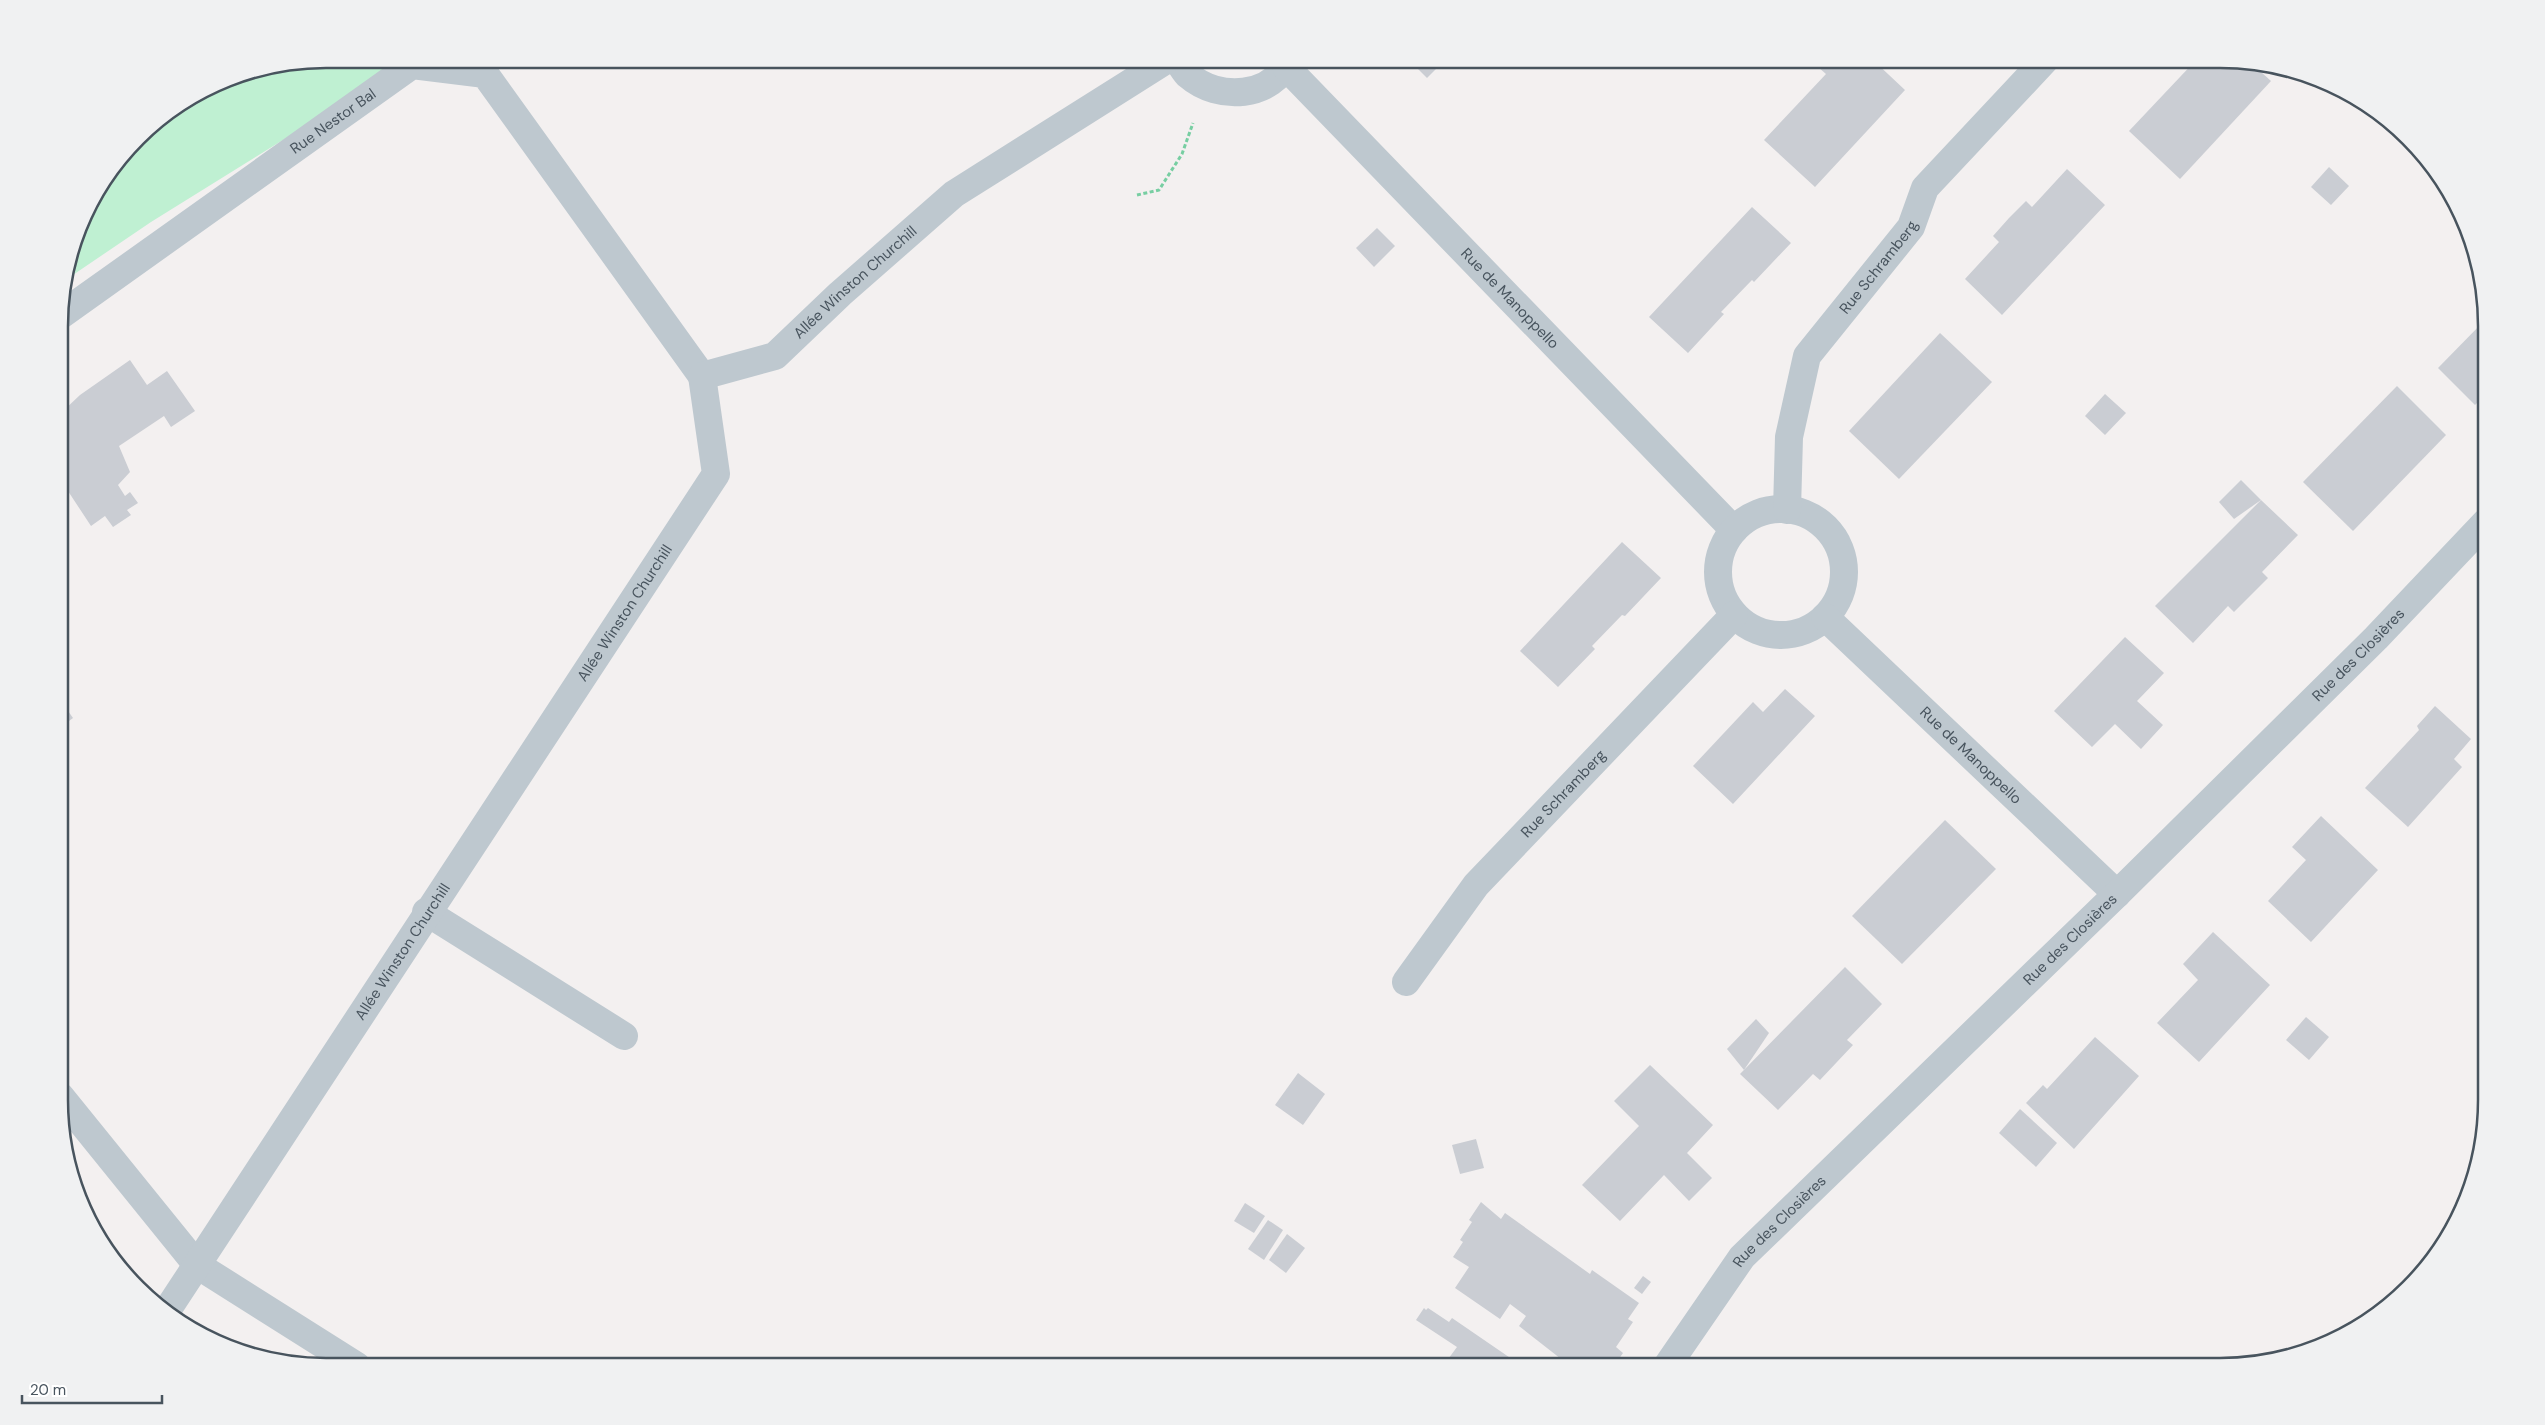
<svg xmlns="http://www.w3.org/2000/svg" width="2545" height="1425" font-family="'DM Sans',sans-serif">
<rect width="100%" height="100%" fill="#f3f0f0"/>
<!-- green -->
<polygon fill="#bff0d2" points="326,59 413,59 151,222 64,281 86,207 149,125 224,79"/>
<!-- building -->
<g fill="#cacdd3">
<polygon points="1408,59 1446,59 1427,78"/>
<polygon points="1809,59 1872,59 1905,90 1815,187 1764,140 1826,74"/>
<polygon points="2197,59 2251,63 2271,81 2180,179 2129,131"/>
<polygon points="2329,167 2349,186 2331,205 2311,187"/>
<polygon points="2067,169 2105,205 2002,315 1965,279 1999,242 1993,236 2009,218 2026,201 2032,207"/>
<polygon points="1752,207 1791,243 1754,282 1752,280 1721,312 1724,314 1688,353 1649,317"/>
<polygon points="1377,228 1395,246 1374,267 1356,248"/>
<polygon points="2486,319 2486,394 2475,405 2438,368"/>
<polygon points="1940,333 1992,382 1899,479 1849,431"/>
<polygon points="130,360 147,385 167,371 195,411 171,427 164,416 119,446 130,472 118,485 125,496 130,492 138,503 127,510 131,515 113,527 105,516 91,526 66,488 61,491 61,413 80,395"/>
<polygon points="2397,386 2446,435 2353,531 2303,482"/>
<polygon points="2105,394 2126,413 2105,435 2085,416"/>
<polygon points="2241,480 2261,500 2234,519 2219,502"/>
<polygon points="2261,500 2298,535 2262,572 2268,578 2234,612 2228,606 2193,643 2155,606"/>
<polygon points="1622,542 1661,578 1625,616 1622,615 1592,646 1595,649 1558,687 1520,651"/>
<polygon points="2125,637 2164,673 2137,701 2163,725 2141,749 2115,724 2092,747 2054,711"/>
<polygon points="1785,689 1815,716 1733,804 1693,766 1753,702 1763,712"/>
<polygon points="61,701 73,718 61,727"/>
<polygon points="2435,706 2471,739 2454,759 2462,767 2408,827 2365,788 2419,730 2417,726"/>
<polygon points="2321,816 2378,870 2311,942 2268,901 2306,860 2292,847"/>
<polygon points="1945,820 1996,869 1902,964 1852,916"/>
<polygon points="2213,932 2270,985 2199,1062 2157,1023 2198,980 2183,964"/>
<polygon points="1845,967 1882,1004 1847,1040 1853,1045 1820,1080 1813,1074 1778,1110 1740,1074"/>
<polygon points="2306,1017 2329,1037 2309,1060 2286,1040"/>
<polygon points="1756,1019 1769,1033 1744,1070 1727,1049"/>
<polygon points="2095,1037 2139,1076 2074,1149 2026,1103 2043,1085 2047,1089"/>
<polygon points="1650,1065 1713,1125 1687,1153 1712,1178 1689,1201 1664,1175 1620,1221 1582,1185 1639,1126 1614,1101"/>
<polygon points="1298,1073 1325,1094 1303,1125 1275,1105"/>
<polygon points="2020,1109 2057,1143 2036,1167 1999,1133"/>
<polygon points="1476,1139 1484,1168 1460,1174 1452,1145"/>
<polygon points="1481,1202 1501,1219 1505,1213 1590,1274 1592,1270 1639,1303 1628,1319 1633,1322 1616,1347 1623,1353 1614,1366 1570,1366 1519,1326 1526,1316 1510,1304 1500,1319 1455,1288 1469,1267 1453,1257 1463,1242 1460,1240 1472,1222 1469,1220"/>
<polygon points="1245,1203 1265,1216 1254,1233 1234,1221"/>
<polygon points="1268,1220 1283,1230 1264,1260 1248,1249"/>
<polygon points="1287,1234 1305,1248 1286,1273 1269,1260"/>
<polygon points="1643,1276 1651,1282 1642,1294 1634,1288"/>
<polygon points="1424,1308 1426,1310 1428,1308 1449,1322 1452,1318 1522,1366 1443,1366 1457,1347 1416,1320"/>
</g>
<g fill="none" stroke-linecap="round" stroke-linejoin="round">
<!-- path -->
<polyline stroke="#77cea2" stroke-width="3" stroke-dasharray="4 2.5" stroke-linecap="butt" points="1137,195 1159,190 1182,154 1193,123"/>
<!-- minor -->
<g stroke="#bec8cf" stroke-width="28">
<path d="M1177,59C1180,64 1184,71 1188,75C1219,102 1272,98 1290,59"/>
<path id="s1" d="M1286,67L1734,530"/>
<path id="s2" d="M61,315L412,65L485,74L702,376"/>
<circle cx="1781" cy="572" r="63"/>
<path id="s3" d="M1787,510L1789,437L1807,356L1911,227L1925,188L2046,59"/>
<path id="s4" d="M1825,617L2117,894"/>
<polyline points="426,912 624,1036"/>
<path id="s5" d="M1406,982L1476,885L1734,615"/>
<polyline points="61,1097 197,1265 357,1366"/>
<path id="s6" d="M166,1312L716,474L702,376L775,356L840,294L954,194L1168,59"/>
<path id="s7" d="M1667,1366L1742,1257L2117,894L2376,638L2486,522"/>
</g>
</g>
<g text-anchor="middle" dominant-baseline="central" stroke-width="4" stroke-linejoin="round" paint-order="stroke">
<!-- street labels -->
<g font-size="15" fill="#48545e" stroke="#fff">
<text stroke="none"><textPath href="#s2" startOffset="334">Rue Nestor Bal</textPath></text>
<text stroke="none"><textPath href="#s3" startOffset="270">Rue Schramberg</textPath></text>
<text stroke="none"><textPath href="#s6" startOffset="1286">Allée Winston Churchill</textPath></text>
<text stroke="none"><textPath href="#s1" startOffset="322">Rue de Manoppello</textPath></text>
<text stroke="none"><textPath href="#s6" startOffset="836">Allée Winston Churchill</textPath></text>
<text stroke="none"><textPath href="#s7" startOffset="994">Rue des Closières</textPath></text>
<text stroke="none"><textPath href="#s4" startOffset="201">Rue de Manoppello</textPath></text>
<text stroke="none"><textPath href="#s5" startOffset="246">Rue Schramberg</textPath></text>
<text stroke="none"><textPath href="#s7" startOffset="589">Rue des Closières</textPath></text>
<text stroke="none"><textPath href="#s6" startOffset="431">Allée Winston Churchill</textPath></text>
<text stroke="none"><textPath href="#s7" startOffset="184">Rue des Closières</textPath></text>
</g>
</g>
<!-- crop -->
<path d="M0 0H2545V1425H0ZM326 68H2220A258 258 0 0 1 2478 326V1100A258 258 0 0 1 2220 1358H326A258 258 0 0 1 68 1100V326A258 258 0 0 1 326 68Z" fill="#f0f1f2" fill-rule="evenodd"/>
<path fill="none" stroke="#48545e" stroke-width="2.5" d="M326 68H2220A258 258 0 0 1 2478 326V1100A258 258 0 0 1 2220 1358H326A258 258 0 0 1 68 1100V326A258 258 0 0 1 326 68Z"/>
<!-- scale -->
<path d="M22 1395v8h140v-8" fill="none" stroke="#48545e" stroke-width="2.5"/>
<text x="30" y="1395" font-size="15" fill="#48545e" stroke="#ffffff" stroke-width="4" paint-order="stroke">20 m</text>
</svg>
